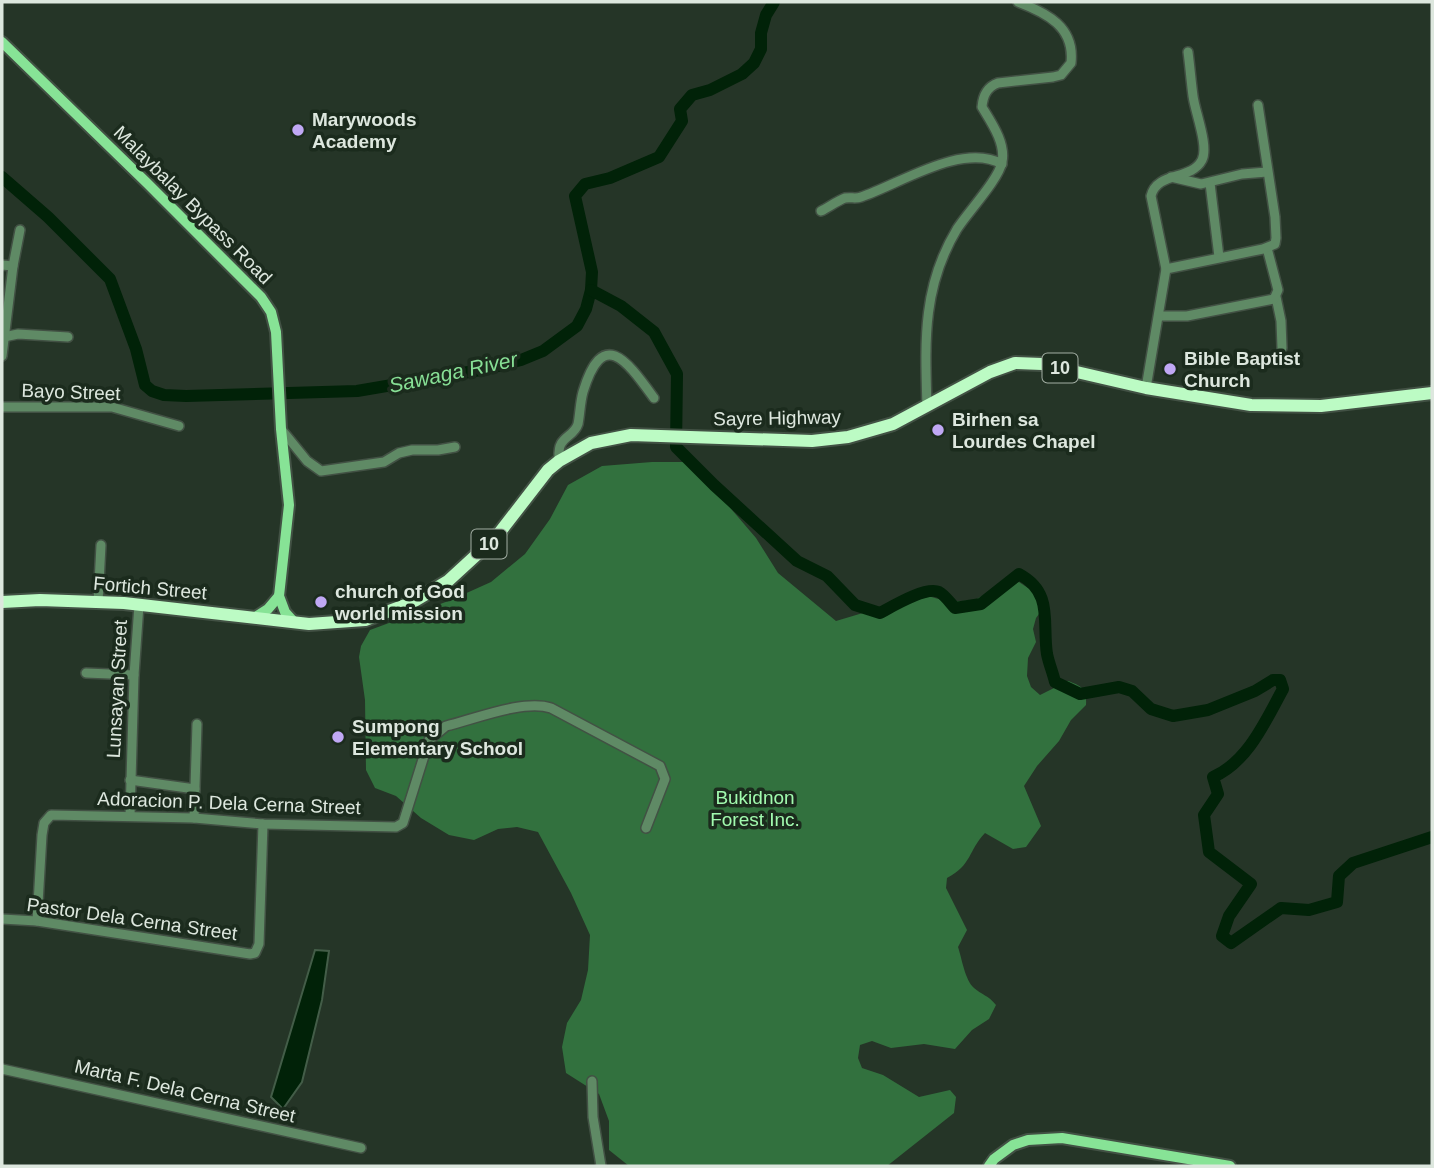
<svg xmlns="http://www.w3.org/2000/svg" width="1434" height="1168" font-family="Arial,sans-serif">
<rect width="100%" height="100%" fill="#253527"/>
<!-- forest -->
<path fill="#32713e" d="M652,462H691L756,538L778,573L836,621L903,601L928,596L949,602L975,600L996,588L1019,582L1037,594L1044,607L1036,618L1033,629L1036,642L1028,658L1027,676L1031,687L1040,695L1068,681C1082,686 1087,689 1086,705L1071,720L1059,741L1037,766L1024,786L1041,826L1026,847L1013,849L985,833C968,851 972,865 947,878L946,888L967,930L958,947C962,959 965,980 974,988C982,995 988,995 996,1005L989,1019L972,1030L955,1049L924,1044L891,1048L872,1041L860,1045L858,1058L862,1068L883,1075L919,1097L950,1090L956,1097L954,1113L887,1166H629L609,1150V1121L599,1094L566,1073L562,1047L567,1023L581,1000L588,970L590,935L571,893L538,832L517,827L498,829L474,840L449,835L421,818L396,796L375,788L366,770L365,700L359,657L361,646L370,630L451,600L491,582L525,554L550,519L568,485L602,466Z"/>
<!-- water -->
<polygon fill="#012208" stroke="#435d48" stroke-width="2" points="315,950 329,951 322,1000 302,1082 283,1109 271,1097"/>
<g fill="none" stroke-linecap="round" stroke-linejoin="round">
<!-- river -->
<g stroke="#012208" stroke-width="12">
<polyline points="2,177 48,217 110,279 136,349 145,385 152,391 164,395 186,396 357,391 486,369 521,360 543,351 577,326 586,309 591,290 592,272 575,196 585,184 610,178 659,157 682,121 680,109 692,95 710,90 742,74 754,63 761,49 761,33 766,15 774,2"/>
<path d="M591,290L621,306L654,332L677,374L676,447L714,485L797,561L827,576L855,605L880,613C893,606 926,586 939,592C945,595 950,603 955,608L981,604L1019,574C1054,593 1042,622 1047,654C1049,664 1053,673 1055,682L1080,694L1119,687L1132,691L1151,709L1173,716L1208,710L1255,691L1273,680H1280L1283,689C1266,720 1248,762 1213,777L1218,794L1204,815L1209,852L1251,884L1229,916L1222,936L1231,943L1281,908L1309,910L1337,902L1339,876L1353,863L1432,837"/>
</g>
<defs>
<g id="minor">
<polyline points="1171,177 1201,184 1242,174 1267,172"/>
<polyline points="1210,183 1219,257"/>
<path d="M821,211C829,207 837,201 845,198C851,197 856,199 861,197C900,184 962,142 1002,164"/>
<polyline points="2,265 13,266"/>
<path d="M1166,269L1151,196C1157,171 1191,181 1202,160C1209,146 1195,112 1193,96C1191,81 1190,67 1188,52"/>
<polyline points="1276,297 1281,321 1282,348"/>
<polyline points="1159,316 1187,316 1274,299 1278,290 1267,248"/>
<polyline points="4,337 18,334 68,337"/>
<polyline points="2,356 13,266 20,230"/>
<polyline points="1146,388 1166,269 1263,249 1275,244 1276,238 1275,217 1258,105"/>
<polyline points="2,407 112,407 179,426"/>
<path d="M927,407C925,342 922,287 957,229C968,212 999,179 1002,162C1006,143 991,122 982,107C983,95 987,87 998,83L1053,77L1061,75L1071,63C1075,27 1047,13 1018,2"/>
<polyline points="281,429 307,461 321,471 384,462 399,453 412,450 438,450 455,447"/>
<path d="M559,461C559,456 558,449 561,444C565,436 575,434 578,424C580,414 580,403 583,392C603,326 627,361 654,398"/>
<polyline points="98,602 101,545"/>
<polyline points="86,673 134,675"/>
<polyline points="130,780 195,789"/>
<polyline points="130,816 134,675 139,605"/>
<polyline points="194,818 197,724"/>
<polyline points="2,919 37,921 250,954 255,953 259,944 263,824"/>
<path d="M37,921L42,835L44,823L51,815L194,818L263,824L396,827L403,823L429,740L446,726C475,719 524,699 551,708L660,766L665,779L646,828"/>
<polyline points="2,1069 361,1148"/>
<polyline points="592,1081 593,1117 601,1166"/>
</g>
<g id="major">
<polyline points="2,42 147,183 261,297 271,312 276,332 281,429 289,505 279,596 285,612 295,623"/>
<polyline points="254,618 268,609 279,596"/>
<polyline points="989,1166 994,1159 1013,1145 1028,1140 1062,1138 1230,1166"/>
</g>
<polyline id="highway" points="2,602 40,600 124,603 309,624 365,620 411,603 448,581 497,536 548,470 559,461 591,443 631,435 812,441 848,437 893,424 990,372 1015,363 1042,364 1146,388 1251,405 1321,406 1432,393"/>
</defs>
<!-- minor casing -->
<use href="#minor" stroke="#425144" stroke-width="12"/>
<!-- major casing -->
<use href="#major" stroke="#425144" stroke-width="14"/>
<!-- highway casing -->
<use href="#highway" stroke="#425144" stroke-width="16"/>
<!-- minor -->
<use href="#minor" stroke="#5f8a65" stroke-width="9"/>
<!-- major -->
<use href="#major" stroke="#87e396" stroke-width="10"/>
<!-- highway -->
<use href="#highway" stroke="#bcfbc4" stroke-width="12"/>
</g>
<!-- markers -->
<g fill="#c0a8f4" stroke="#1b2b1d" stroke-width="2.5">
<circle cx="298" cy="130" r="7"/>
<circle cx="1170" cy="369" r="7"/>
<circle cx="938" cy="430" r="7"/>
<circle cx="321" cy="602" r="7"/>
<circle cx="338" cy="737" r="7"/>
</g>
<g text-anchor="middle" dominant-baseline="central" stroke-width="7" stroke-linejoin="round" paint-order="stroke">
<!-- shield labels -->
<g fill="#1b2b1d" stroke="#a3afa4" stroke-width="2">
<rect x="1042.5" y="353.5" width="35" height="29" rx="5"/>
<rect x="471.5" y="529.5" width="35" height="29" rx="5"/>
</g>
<g font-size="18" font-weight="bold" fill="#dde7de">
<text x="1060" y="368">10</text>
<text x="489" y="544">10</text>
</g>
<!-- poi labels -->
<g font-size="19" font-weight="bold" fill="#dde7de" stroke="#1b2b1d" text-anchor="start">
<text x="312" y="119">Marywoods<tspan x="312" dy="22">Academy</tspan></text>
<text x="1184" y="358">Bible Baptist<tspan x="1184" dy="22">Church</tspan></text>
<text x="952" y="419">Birhen sa<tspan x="952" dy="22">Lourdes Chapel</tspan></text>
<text x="335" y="591">church of God<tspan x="335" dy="22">world mission</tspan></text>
<text x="352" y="726">Sumpong<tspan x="352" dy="22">Elementary School</tspan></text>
</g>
<!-- street labels -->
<g font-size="19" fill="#dde7de" stroke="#1b2b1d">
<text transform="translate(193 205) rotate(45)">Malaybalay Bypass Road</text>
<text transform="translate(71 392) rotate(2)">Bayo Street</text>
<text transform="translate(777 418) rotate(-1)">Sayre Highway</text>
<text transform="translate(150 588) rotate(5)">Fortich Street</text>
<text transform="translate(117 689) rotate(-87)">Lunsayan Street</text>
<text transform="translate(229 803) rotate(2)">Adoracion P. Dela Cerna Street</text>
<text transform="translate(132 919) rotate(8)">Pastor Dela Cerna Street</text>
<text transform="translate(185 1091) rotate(13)">Marta F. Dela Cerna Street</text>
</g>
<!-- park labels -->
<g font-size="19" fill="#a1faae" stroke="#1b2b1d">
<text x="755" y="797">Bukidnon<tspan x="755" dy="22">Forest Inc.</tspan></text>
</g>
<!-- water labels -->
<g font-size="21" font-style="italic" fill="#87df95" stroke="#1b2b1d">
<text transform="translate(453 372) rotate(-12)">Sawaga River</text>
</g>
</g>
<!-- border -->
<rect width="1434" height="1168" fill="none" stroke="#dde7de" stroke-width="7"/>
</svg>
